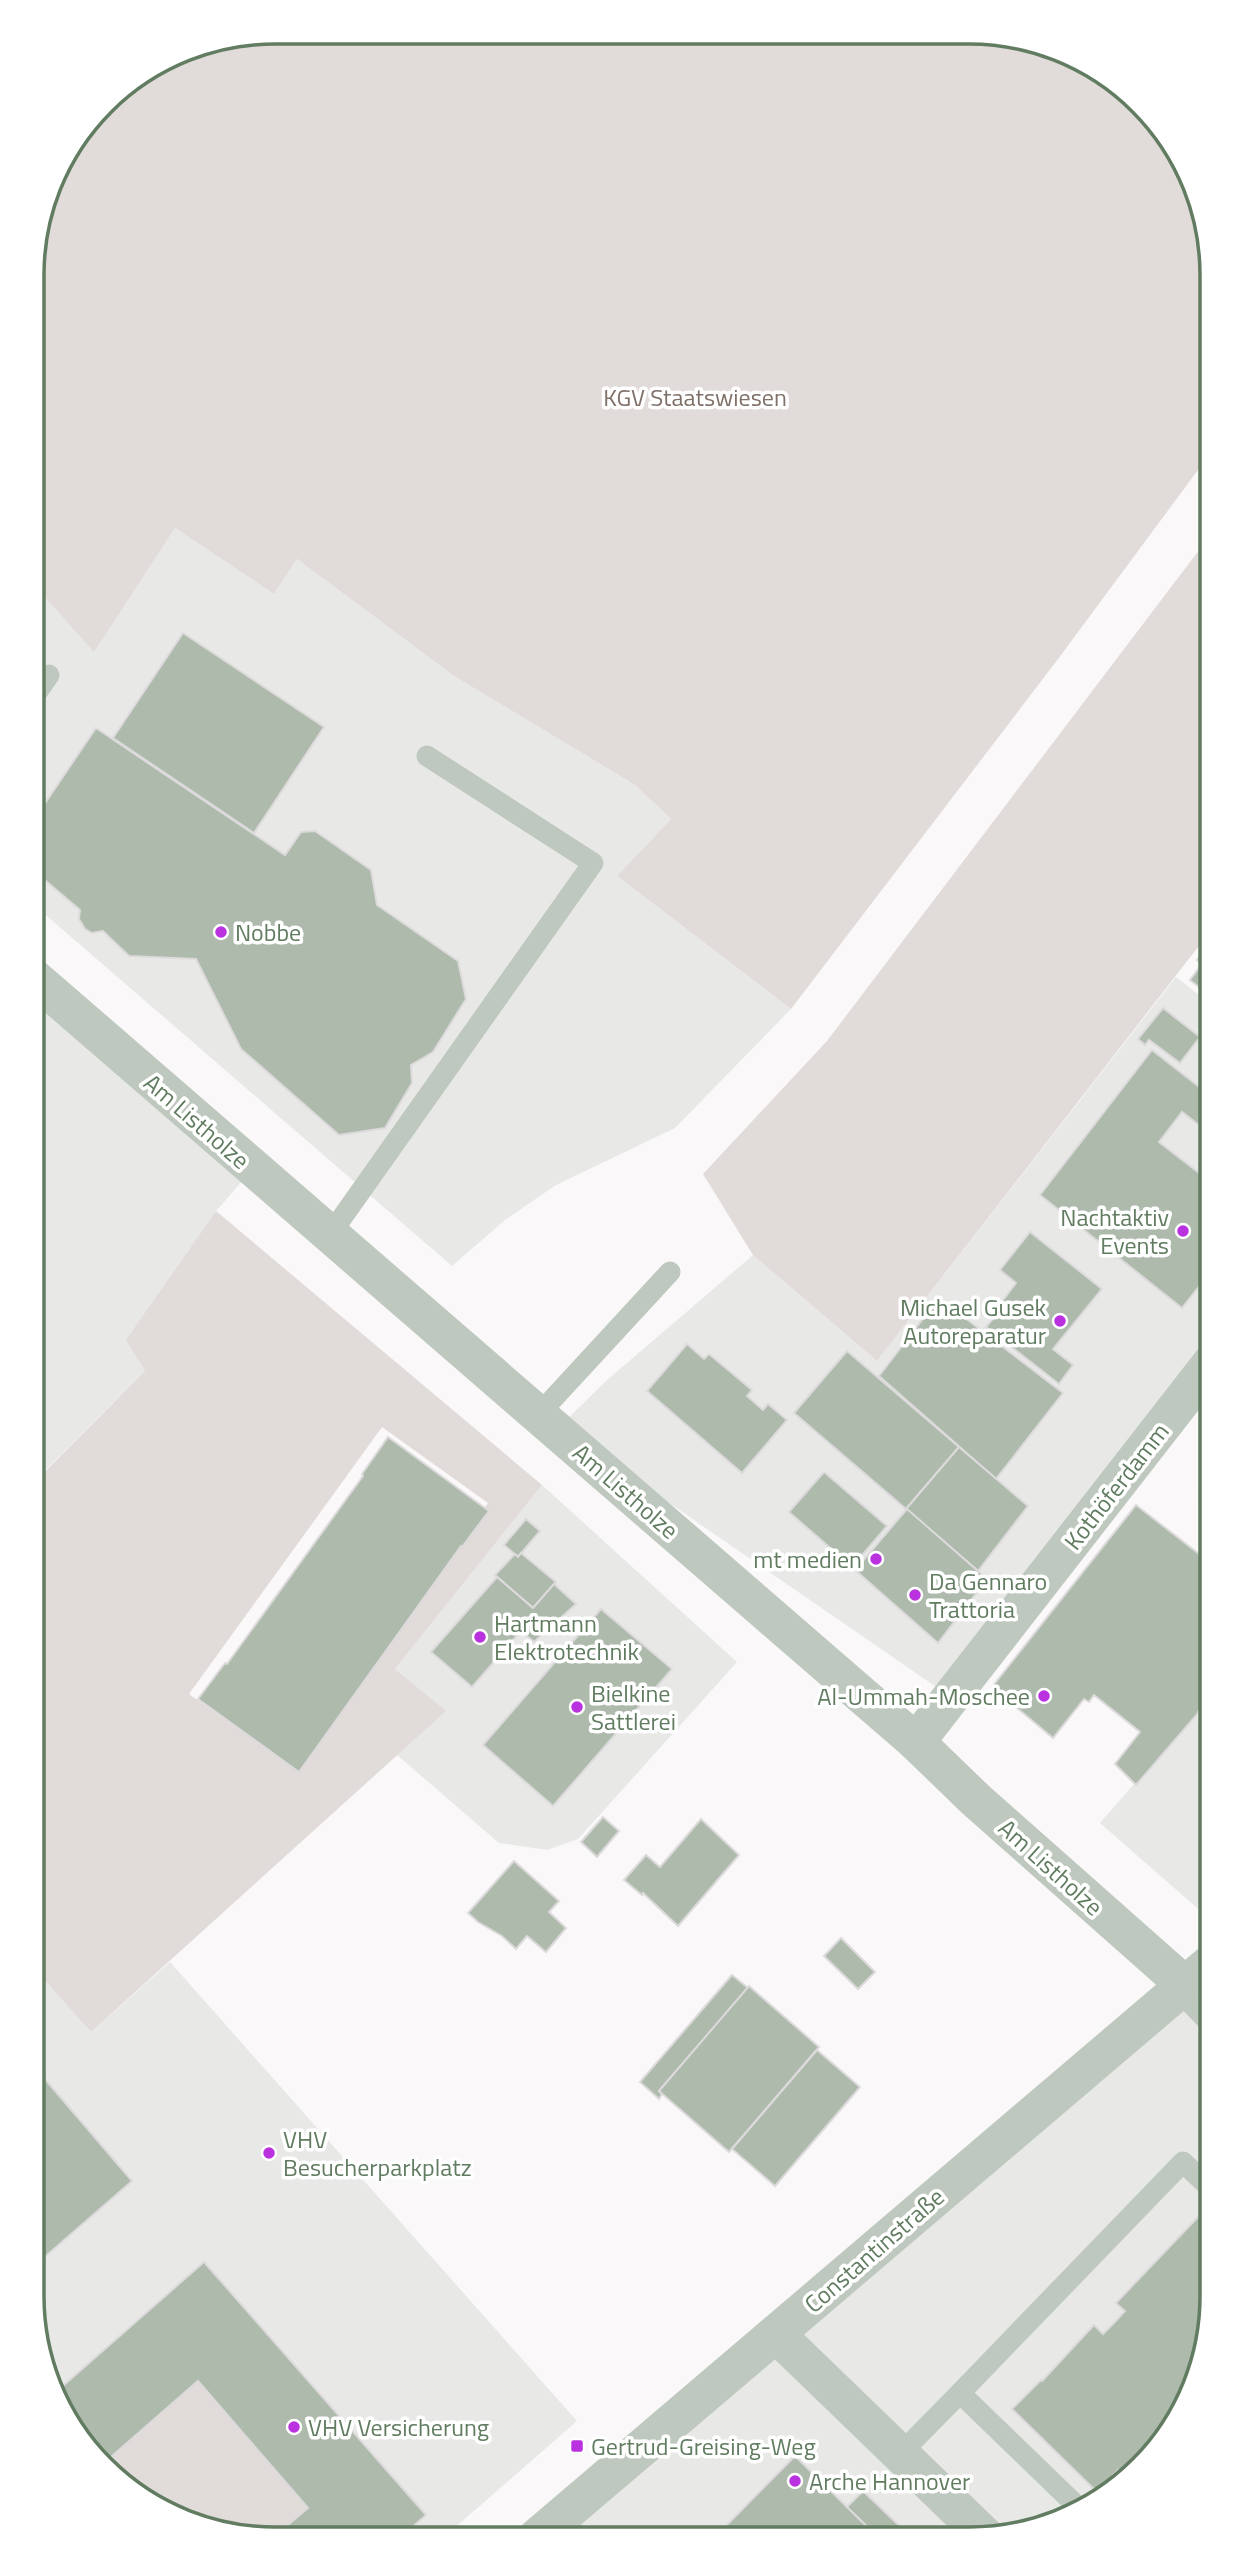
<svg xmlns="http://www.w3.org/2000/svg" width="1244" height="2571" font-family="'Titillium Web',sans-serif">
<rect width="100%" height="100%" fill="#faf8f9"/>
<!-- built -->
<g fill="#e8e9e7">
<polygon points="175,528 274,594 297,559 454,676 635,785 671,819 617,876 791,1009 675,1128 556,1185 505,1220 452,1266 33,904 33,584 94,651"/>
<polygon points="33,974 252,1170 216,1211 127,1340 145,1371 32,1484"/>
<polygon points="1176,977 1212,1005 1212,1348 939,1689 559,1427 607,1380 753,1255 877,1361"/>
<polygon points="542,1485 737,1662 578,1839 547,1850 499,1843 397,1755 445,1711 395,1669"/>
<polygon points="1197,1712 1207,1721 1212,1717 1212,1921 1100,1823"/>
<polygon points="170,1962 577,2421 443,2538 243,2537 181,2521 115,2479 44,2374 32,2296 32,1981 47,1983 91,2032"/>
<polygon points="1185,1985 1212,2013 1212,2312 1194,2389 1162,2445 1105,2498 1047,2527 969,2539 536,2538"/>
</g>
<!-- green -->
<g fill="#e1dbd9" fill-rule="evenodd">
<polygon points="275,32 1016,36 1129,92 1200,197 1212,275 1212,451 1058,659 791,1009 617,876 671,819 635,785 454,676 297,559 274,594 175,528 94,652 33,584 34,244 57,167 114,92 182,50"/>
<polygon points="1212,533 1212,929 877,1361 753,1255 703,1174 827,1041"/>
<path d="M216,1211L542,1485L395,1669L446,1711L91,2032L47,1983L32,1981V1485L145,1371L126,1340ZM382,1427L488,1503L295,1769L189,1694Z"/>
<polygon points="198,2381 308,2508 274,2537 243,2537 181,2521 115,2479 104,2463"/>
</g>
<!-- building -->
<g fill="#adbaac" stroke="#dcdadb" stroke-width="2">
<polygon points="183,633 324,727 254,833 113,738"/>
<polygon points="96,728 285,855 301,832 315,831 371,870 377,905 458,961 466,999 433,1052 411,1065 412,1083 385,1128 339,1135 241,1049 196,959 129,956 103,931 92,933 85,929 79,919 80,910 33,870 33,821"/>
<polygon points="1212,941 1212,997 1190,980 1202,964 1197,960"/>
<polygon points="1163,1008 1200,1037 1180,1063 1149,1040 1145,1045 1138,1039"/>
<polygon points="1152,1050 1212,1097 1212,1135 1182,1112 1159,1142 1212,1183 1212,1270 1182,1308 1040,1195"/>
<polygon points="1030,1232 1102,1289 1053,1349 1073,1365 1059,1384 986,1327 1001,1309 998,1307 1016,1283 1000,1270"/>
<polygon points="939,1298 1063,1393 996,1479 879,1376"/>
<polygon points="687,1344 704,1359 709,1354 752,1390 747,1396 763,1410 768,1404 787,1420 742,1473 647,1391"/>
<polygon points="847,1351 959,1447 906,1509 794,1413"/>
<polygon points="388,1437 489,1511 462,1547 461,1546 299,1772 198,1699 225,1663 227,1664 363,1476 362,1474"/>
<polygon points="959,1447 1028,1506 978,1571 906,1509"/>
<polygon points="824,1472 887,1526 852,1567 789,1512"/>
<polygon points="1212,1480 1212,1507 1199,1496"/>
<polygon points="1136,1505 1212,1564 1212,1697 1136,1785 1115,1764 1140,1732 1094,1695 1089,1702 1084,1699 1053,1738 992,1687"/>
<polygon points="907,1509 987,1579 938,1643 855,1570"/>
<polygon points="526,1519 540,1531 518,1557 504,1545"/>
<polygon points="521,1553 556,1582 533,1608 495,1575 515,1554 518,1557"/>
<polygon points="497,1577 533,1608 554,1584 576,1604 534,1642 521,1631 472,1687 431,1652"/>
<polygon points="601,1609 672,1669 553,1806 483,1745"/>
<polygon points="1212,1697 1212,1727 1198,1712"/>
<polygon points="603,1817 619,1831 597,1857 581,1842"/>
<polygon points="701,1819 739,1855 678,1926 643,1893 642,1895 624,1880 646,1855 660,1867"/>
<polygon points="514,1861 559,1901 549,1912 566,1928 546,1952 527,1936 516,1949 502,1936 478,1922 468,1913"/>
<polygon points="841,1938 875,1972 858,1989 824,1956"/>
<polygon points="732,1975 748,1988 659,2091 662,2094 659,2099 640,2082"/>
<polygon points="749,1986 819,2047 729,2152 659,2091"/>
<polygon points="817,2050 860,2087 775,2186 732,2149"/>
<polygon points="32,2064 132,2181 32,2268 32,2204 36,2200 32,2195"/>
<polygon points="1198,2217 1212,2231 1212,2312 1194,2389 1174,2412 1178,2416 1162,2445 1126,2478 1118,2470 1097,2492 1012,2409 1041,2380 1042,2381 1094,2325 1103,2334 1114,2323 1125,2311 1116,2303"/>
<polygon points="204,2262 426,2515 400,2538 274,2537 308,2508 198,2381 104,2463 56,2392"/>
<polygon points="795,2456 847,2507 880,2539 713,2539"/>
<polygon points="863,2491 909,2535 905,2539 880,2539 847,2507"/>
</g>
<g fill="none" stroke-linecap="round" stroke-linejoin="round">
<!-- lane -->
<g stroke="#bfc8bf" stroke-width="21">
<polyline points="33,698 49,675"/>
<polyline points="329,1236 593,863 427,756"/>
<polyline points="538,1415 670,1272"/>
<polyline points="900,2454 960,2393"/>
<polyline points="1081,2510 960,2393 1183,2162 1212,2190"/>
</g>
<!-- street -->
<g stroke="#bfc8bf" stroke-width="38">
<polyline points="33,977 916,1742 976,1800 1185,1985 1212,2013"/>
<polyline points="916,1742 1212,1362"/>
<polyline points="776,2334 986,2537"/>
<polyline points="536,2538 1212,1962"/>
</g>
</g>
<!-- markers -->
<g fill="#ba32df" stroke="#fff" stroke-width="2.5">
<circle cx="221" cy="932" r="7"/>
<circle cx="1183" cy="1231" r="7"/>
<circle cx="1060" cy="1321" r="7"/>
<circle cx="876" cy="1559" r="7"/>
<circle cx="915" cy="1595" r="7"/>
<circle cx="480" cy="1637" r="7"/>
<circle cx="1044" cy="1696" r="7"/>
<circle cx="577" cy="1707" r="7"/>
<circle cx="269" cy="2153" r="7"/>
<circle cx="294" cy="2427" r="7"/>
<rect x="570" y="2439" width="14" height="14" rx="3.5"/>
<circle cx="795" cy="2481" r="7"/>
</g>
<g text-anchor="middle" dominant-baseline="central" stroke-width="7" stroke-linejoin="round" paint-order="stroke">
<!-- park labels -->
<g font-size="24" fill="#7f7068" stroke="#fff">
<text x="695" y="397">KGV Staatswiesen</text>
</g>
<!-- poi labels -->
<g font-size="24" fill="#617c61" stroke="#fff" text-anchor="start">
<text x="235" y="932">Nobbe</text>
<text x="1169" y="1217" text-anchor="end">Nachtaktiv<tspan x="1169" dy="28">Events</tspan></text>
<text x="1046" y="1307" text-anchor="end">Michael Gusek<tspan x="1046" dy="28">Autoreparatur</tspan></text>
<text x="862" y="1559" text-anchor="end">mt medien</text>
<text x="929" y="1581">Da Gennaro<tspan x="929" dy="28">Trattoria</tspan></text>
<text x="494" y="1623">Hartmann<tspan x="494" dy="28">Elektrotechnik</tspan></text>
<text x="591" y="1693">Bielkine<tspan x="591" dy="28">Sattlerei</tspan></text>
<text x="1030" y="1696" text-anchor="end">Al-Ummah-Moschee</text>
<text x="283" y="2139">VHV<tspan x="283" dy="28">Besucherparkplatz</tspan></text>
<text x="308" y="2427">VHV Versicherung</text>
<text x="591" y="2446">Gertrud-Greising-Weg</text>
<text x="809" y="2481">Arche Hannover</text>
</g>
<!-- street labels -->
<g font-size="24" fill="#617c61" stroke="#fff">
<text transform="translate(197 1121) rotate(41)">Am Listholze</text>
<text transform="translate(1116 1486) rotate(-52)">Kothöferdamm</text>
<text transform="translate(626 1491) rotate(41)">Am Listholze</text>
<text transform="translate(1051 1867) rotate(42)">Am Listholze</text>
<text transform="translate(874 2250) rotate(-41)">Constantinstraße</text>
</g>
</g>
<!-- crop -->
<path d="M0 0H1244V2571H0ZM275 44H969A231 231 0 0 1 1200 275V2296A231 231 0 0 1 969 2527H275A231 231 0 0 1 44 2296V275A231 231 0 0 1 275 44Z" fill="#fff" fill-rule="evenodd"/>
<path fill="none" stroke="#617c61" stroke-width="3.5" d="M275 44H969A231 231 0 0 1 1200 275V2296A231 231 0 0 1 969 2527H275A231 231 0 0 1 44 2296V275A231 231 0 0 1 275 44Z"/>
</svg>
